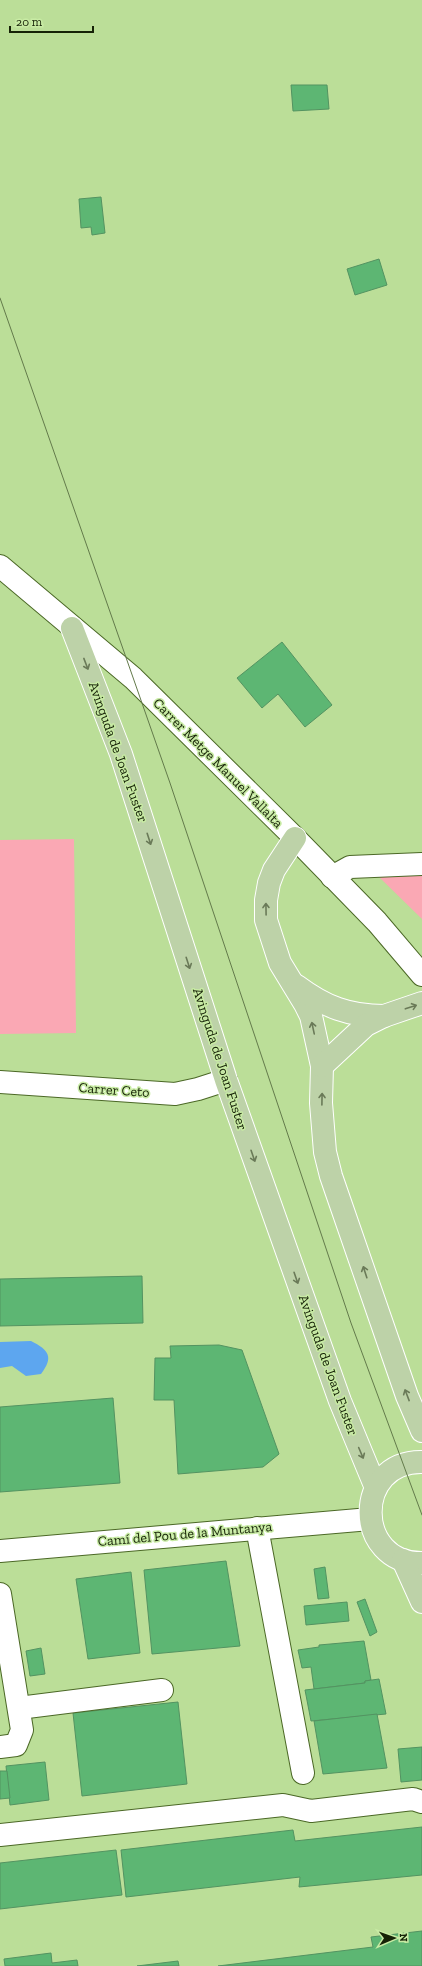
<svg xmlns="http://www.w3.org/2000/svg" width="422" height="1966" font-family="'Zilla Slab',serif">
<rect width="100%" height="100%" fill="#bbde98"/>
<!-- green -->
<g fill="#faa8b4">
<polygon points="74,839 76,1033 0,1034 0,840"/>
<polygon points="422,874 422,919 377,875"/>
</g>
<!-- water -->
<path fill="#5da6ef" d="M31,1341C49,1350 54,1357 41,1374L26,1376L12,1366L0,1368V1342Z"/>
<!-- building -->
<g fill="#5db673" stroke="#539361">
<polygon points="291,85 327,85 329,109 293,111"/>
<polygon points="101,197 105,233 92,235 91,227 81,228 79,199"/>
<polygon points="379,259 387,285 355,295 347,269"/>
<polygon points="282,642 332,705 305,727 278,694 262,708 237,678"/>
<polygon points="142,1276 143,1323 0,1326 0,1279"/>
<polygon points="219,1345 242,1350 279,1454 263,1467 178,1474 174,1400 154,1400 155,1358 171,1358 170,1346"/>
<polygon points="113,1398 120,1483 0,1492 0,1407"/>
<polygon points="226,1561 240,1646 152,1654 144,1570"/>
<polygon points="325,1567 329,1598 318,1599 314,1569"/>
<polygon points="131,1572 140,1653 88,1659 76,1579"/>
<polygon points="365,1599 377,1632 370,1636 357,1602"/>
<polygon points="347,1602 349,1621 306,1625 304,1606"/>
<polygon points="364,1641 371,1680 365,1681 365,1683 314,1689 311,1667 302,1668 298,1650 319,1647 319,1645"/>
<polygon points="41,1648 45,1674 30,1676 26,1651"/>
<polygon points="379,1679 386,1714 311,1721 305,1690 365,1683 365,1681"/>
<polygon points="178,1702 187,1784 82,1796 73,1713"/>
<polygon points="377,1714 387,1768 323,1774 314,1721"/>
<polygon points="422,1747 422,1780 401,1782 398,1749"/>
<polygon points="45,1762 49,1800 10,1805 6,1766"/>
<polygon points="0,1771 7,1771 10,1798 0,1799"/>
<polygon points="422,1827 422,1875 299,1887 300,1877 126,1897 121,1850 293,1830 295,1841"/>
<polygon points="116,1850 122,1895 0,1909 0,1863"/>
<polygon points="422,1931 422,1966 218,1966 373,1947 371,1937"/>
<polygon points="51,1953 52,1963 77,1960 78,1966 5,1966 4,1959"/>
<polygon points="178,1961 179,1966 137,1966"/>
</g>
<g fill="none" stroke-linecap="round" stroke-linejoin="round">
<defs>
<g id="minor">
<polyline points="0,566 133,678 295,838 377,922 422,975"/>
<polyline points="332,877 350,867 422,864"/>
<polyline points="0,1082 175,1094 198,1089 226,1080"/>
<polyline points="257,1528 303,1773"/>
<polyline points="0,1551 370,1519"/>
<polyline points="0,1594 22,1730 16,1745 0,1747"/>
<polyline points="19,1708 162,1690"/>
<polyline points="0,1835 283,1805 311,1811 413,1799 422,1802"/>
</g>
<g id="major">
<polyline points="72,628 121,754 226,1080 340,1401 376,1488"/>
<polyline points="295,838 274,870 269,883 266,900 266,920 280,963 305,1004 311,1016 322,1066 321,1103 325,1152 331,1176 407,1396 422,1431"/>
<path d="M297,986C325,1007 349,1016 384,1016"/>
<polyline points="322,1066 366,1025 384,1016 422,1003"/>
<path d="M422,1462C353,1461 354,1564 422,1563"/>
<polyline points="403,1560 422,1602"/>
</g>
</defs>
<!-- minor casing -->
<use href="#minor" stroke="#4b6826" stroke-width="24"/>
<!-- major casing -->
<use href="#major" stroke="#fff" stroke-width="24"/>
<!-- minor -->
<use href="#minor" stroke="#fff" stroke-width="22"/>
<!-- major -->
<use href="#major" stroke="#bdd2a8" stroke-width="22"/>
<!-- tram -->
<polyline stroke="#637a4b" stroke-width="1" points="0,298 170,783 351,1323 422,1515"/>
</g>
<!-- one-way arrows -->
<defs><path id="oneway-shaft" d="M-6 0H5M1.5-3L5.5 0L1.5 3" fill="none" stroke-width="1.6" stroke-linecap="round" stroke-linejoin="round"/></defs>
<g stroke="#6a7a58">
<use href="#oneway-shaft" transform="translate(86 664) rotate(69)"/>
<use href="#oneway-shaft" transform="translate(149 839) rotate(72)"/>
<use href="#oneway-shaft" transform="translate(266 909) rotate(-91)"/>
<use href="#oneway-shaft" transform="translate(188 963) rotate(72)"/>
<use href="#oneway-shaft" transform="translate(411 1007) rotate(-18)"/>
<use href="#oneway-shaft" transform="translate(313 1028) rotate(-102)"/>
<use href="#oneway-shaft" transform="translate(322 1099) rotate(-89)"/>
<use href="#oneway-shaft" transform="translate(253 1156) rotate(71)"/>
<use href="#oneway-shaft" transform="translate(365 1272) rotate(-108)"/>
<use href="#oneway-shaft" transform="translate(296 1278) rotate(71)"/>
<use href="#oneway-shaft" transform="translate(407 1395) rotate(-111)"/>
<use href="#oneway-shaft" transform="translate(361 1453) rotate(67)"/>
</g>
<g text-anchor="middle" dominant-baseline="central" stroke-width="3" stroke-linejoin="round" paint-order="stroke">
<!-- street labels -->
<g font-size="14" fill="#162207" stroke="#c8eba4">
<text transform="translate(118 752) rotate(70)">Avinguda de Joan Fuster</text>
<text transform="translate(218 763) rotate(45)">Carrer Metge Manuel Vallalta</text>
<text transform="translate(220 1059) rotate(72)">Avinguda de Joan Fuster</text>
<text transform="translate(114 1090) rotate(4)">Carrer Ceto</text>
<text transform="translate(328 1365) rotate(70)">Avinguda de Joan Fuster</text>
<text transform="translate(185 1534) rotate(-5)">Camí del Pou de la Muntanya</text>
</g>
</g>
<!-- north arrow -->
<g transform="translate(394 1938) rotate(88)" stroke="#c8eba4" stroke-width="3" paint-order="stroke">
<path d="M0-3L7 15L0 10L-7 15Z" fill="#162207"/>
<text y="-6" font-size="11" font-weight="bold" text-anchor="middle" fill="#162207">N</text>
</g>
<!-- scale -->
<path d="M10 26v6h83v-6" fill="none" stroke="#162207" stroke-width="2"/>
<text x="16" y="26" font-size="12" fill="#162207" stroke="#c8eba4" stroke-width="3" paint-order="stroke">20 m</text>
</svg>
